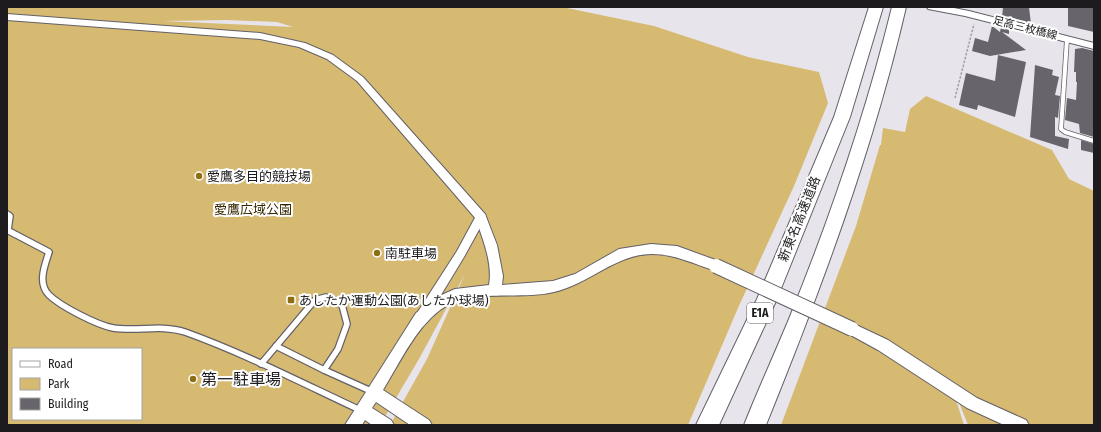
<svg xmlns="http://www.w3.org/2000/svg" width="1101" height="432" font-family="'Fira Sans Condensed','Noto Sans JP',sans-serif">
<rect width="100%" height="100%" fill="#e8e4ec"/>
<!-- green -->
<g fill="#d6ba72" fill-rule="evenodd">
<path d="M7,7H562L654,26L748,57L819,72L828,103L794,186L738,308L688,425H390L427,359L465,274L419,359L380,425H7ZM226,20L277,22L293,27L163,21ZM13,349H141V419H13Z"/>
<polygon points="926,96 1052,150 1069,179 1094,191 1094,425 968,425 949,378 964,425 781,425 856,226 880,145 881,145 883,128 905,132 910,109"/>
</g>
<!-- building -->
<g fill="#67646b">
<polygon points="1003,7 1029,7 1031,24 1002,18"/>
<polygon points="1068,7 1094,7 1094,32 1068,26"/>
<polygon points="992,26 1000,32 1001,27 1009,29 1009,34 1002,32 1026,50 990,56 972,51 975,38 988,42"/>
<polygon points="1082,48 1094,51 1094,137 1080,133 1079,124 1065,120 1067,98 1076,100 1077,82 1076,82 1076,72 1074,72 1075,49"/>
<polygon points="998,55 1026,62 1015,117 978,105 977,110 959,105 966,73 995,81"/>
<polygon points="1035,65 1053,70 1052,75 1059,77 1055,95 1060,96 1058,118 1055,117 1055,136 1069,139 1068,149 1030,137"/>
<polygon points="1081,140 1094,144 1094,153 1081,150"/>
</g>
<g fill="none" stroke-linecap="round" stroke-linejoin="round">
<defs>
<polyline id="service-far1" points="1067,39 1061,129 1065,132 1094,141"/>
<g id="service">
<polyline points="7,214 10,216 8,230"/>
<path d="M7,230L49,252C45,265 37,283 49,295C60,306 97,325 113,328C137,332 161,324 185,332C246,354 304,384 362,411"/>
<polyline points="276,346 324,370"/>
<polyline points="261,364 315,300 326,297 342,305 347,324 338,349 324,370 373,392"/>
</g>
<polygon id="minor" points="481,213 485,214 486,217 464,257 427,318 423,319 419,318 417,314 419,310 457,251 477,214"/>
<g id="tertiary">
<path d="M7,14L260,33L305,43L333,55L363,77L485,214L497,245L503,276L502,285L553,281L575,274L619,249L651,244L677,246L721,262L722,266L721,270L716,271C694,264 675,254 652,254C616,254 589,284 554,292C523,300 473,289 446,306C417,324 401,361 383,390L429,420L432,425H410L376,402L372,408L391,420L394,425H372L365,420L362,425H345L416,313L437,297L455,289L489,285C493,264 483,240 476,219L357,81L327,59L299,47L260,39L7,20Z"/>
<polygon points="852,323 888,340 977,398 1026,420 1029,425 1004,425 967,408 878,350 847,333 845,329 847,325"/>
</g>
<polygon id="secondary" points="927,7 949,7 969,11 1094,43 1094,49 965,16 928,9"/>
<g id="motorway">
<polygon points="869,7 883,7 850,117 776,301 719,425 696,425 757,299 834,117"/>
<path d="M892,7H906C873,150 821,289 766,425H744C758,390 774,355 789,319C830,218 866,113 892,7Z"/>
</g>
</defs>
<!-- service-far1 casing -->
<use href="#service-far1" stroke="#636067" stroke-width="5.5"/>
<!-- service casing -->
<use href="#service" stroke="#636067" stroke-width="8"/>
<!-- minor casing -->
<use href="#minor" stroke="#636067" stroke-width="2"/>
<!-- tertiary casing -->
<use href="#tertiary" stroke="#636067" stroke-width="2"/>
<!-- secondary casing -->
<use href="#secondary" stroke="#636067" stroke-width="2"/>
<!-- motorway casing -->
<use href="#motorway" stroke="#636067" stroke-width="2"/>
<!-- path -->
<polyline stroke="#a09da3" stroke-width="1.5" stroke-dasharray="2.5 1.5" stroke-linecap="butt" points="955,98 974,24"/>
<!-- service-far1 -->
<use href="#service-far1" stroke="#fff" stroke-width="4"/>
<!-- service -->
<use href="#service" stroke="#fff" stroke-width="5.5"/>
<!-- minor -->
<use href="#minor" fill="#fff" fill-rule="evenodd"/>
<!-- tertiary -->
<use href="#tertiary" fill="#fff" fill-rule="evenodd"/>
<!-- secondary -->
<use href="#secondary" fill="#fff" fill-rule="evenodd"/>
<!-- motorway -->
<use href="#motorway" fill="#fff" fill-rule="evenodd"/>
<defs>
<polyline id="tertiary-bridge" points="716,266 852,329"/>
</defs>
<!-- tertiary-bridge casing -->
<use href="#tertiary-bridge" stroke="#636067" stroke-width="16" stroke-linecap="butt"/>
<!-- tertiary-bridge -->
<use href="#tertiary-bridge" stroke="#fff" stroke-width="14"/>
</g>
<!-- markers -->
<g fill="#8d6f12" stroke="#fff" stroke-width="1.5">
<circle cx="199" cy="176" r="4"/>
<circle cx="377" cy="253" r="4"/>
<rect x="287" y="296" width="8" height="8" rx="2"/>
<circle cx="193" cy="379" r="4"/>
</g>
<g text-anchor="middle" dominant-baseline="central" stroke-width="4" stroke-linejoin="round" paint-order="stroke">
<!-- far-street labels -->
<g font-size="11" fill="#1d1b1e" stroke="#fff">
<text transform="translate(1025 28) rotate(14)">足高三枚橋線</text>
</g>
<!-- shield labels -->
<rect fill="#fff" stroke="#615f62" stroke-width="1" x="747" y="303" width="26" height="20" rx="3"/>
<g font-size="12" font-weight="bold" fill="#1d1b1e">
<text x="760" y="313">E1A</text>
</g>
<!-- poi labels -->
<g font-size="13" fill="#1d1b1e" stroke="#fff" text-anchor="start">
<text x="207" y="176">愛鷹多目的競技場</text>
<text x="385" y="253">南駐車場</text>
<text x="299" y="300">あしたか運動公園(あしたか球場)</text>
</g>
<!-- park labels -->
<g font-size="13" fill="#372800" stroke="#fff">
<text x="253" y="209">愛鷹広域公園</text>
</g>
<!-- street labels -->
<g font-size="13" fill="#1d1b1e" stroke="#fff">
<text transform="translate(799 219) rotate(-68)">新東名高速道路</text>
</g>
<!-- near-poi labels -->
<g font-size="16" fill="#1d1b1e" stroke="#fff" text-anchor="start">
<text x="201" y="379">第一駐車場</text>
</g>
</g>
<!-- border -->
<rect width="1101" height="432" fill="none" stroke="#1d1b1e" stroke-width="16"/>
<!-- legend -->
<rect x="12" y="348" width="130" height="72" fill="#ffffff" stroke="#a5a4a5"/>
<rect x="20" y="361" width="20" height="6" fill="#ffffff" stroke="#a5a4a5"/>
<text x="48" y="368" font-size="12" fill="#1d1b1e">Road</text>
<rect x="20" y="378" width="20" height="12" fill="#d6ba72" stroke="#a5a4a5"/>
<text x="48" y="388" font-size="12" fill="#1d1b1e">Park</text>
<rect x="20" y="398" width="20" height="12" fill="#67646b" stroke="#a5a4a5"/>
<text x="48" y="408" font-size="12" fill="#1d1b1e">Building</text>
</svg>
